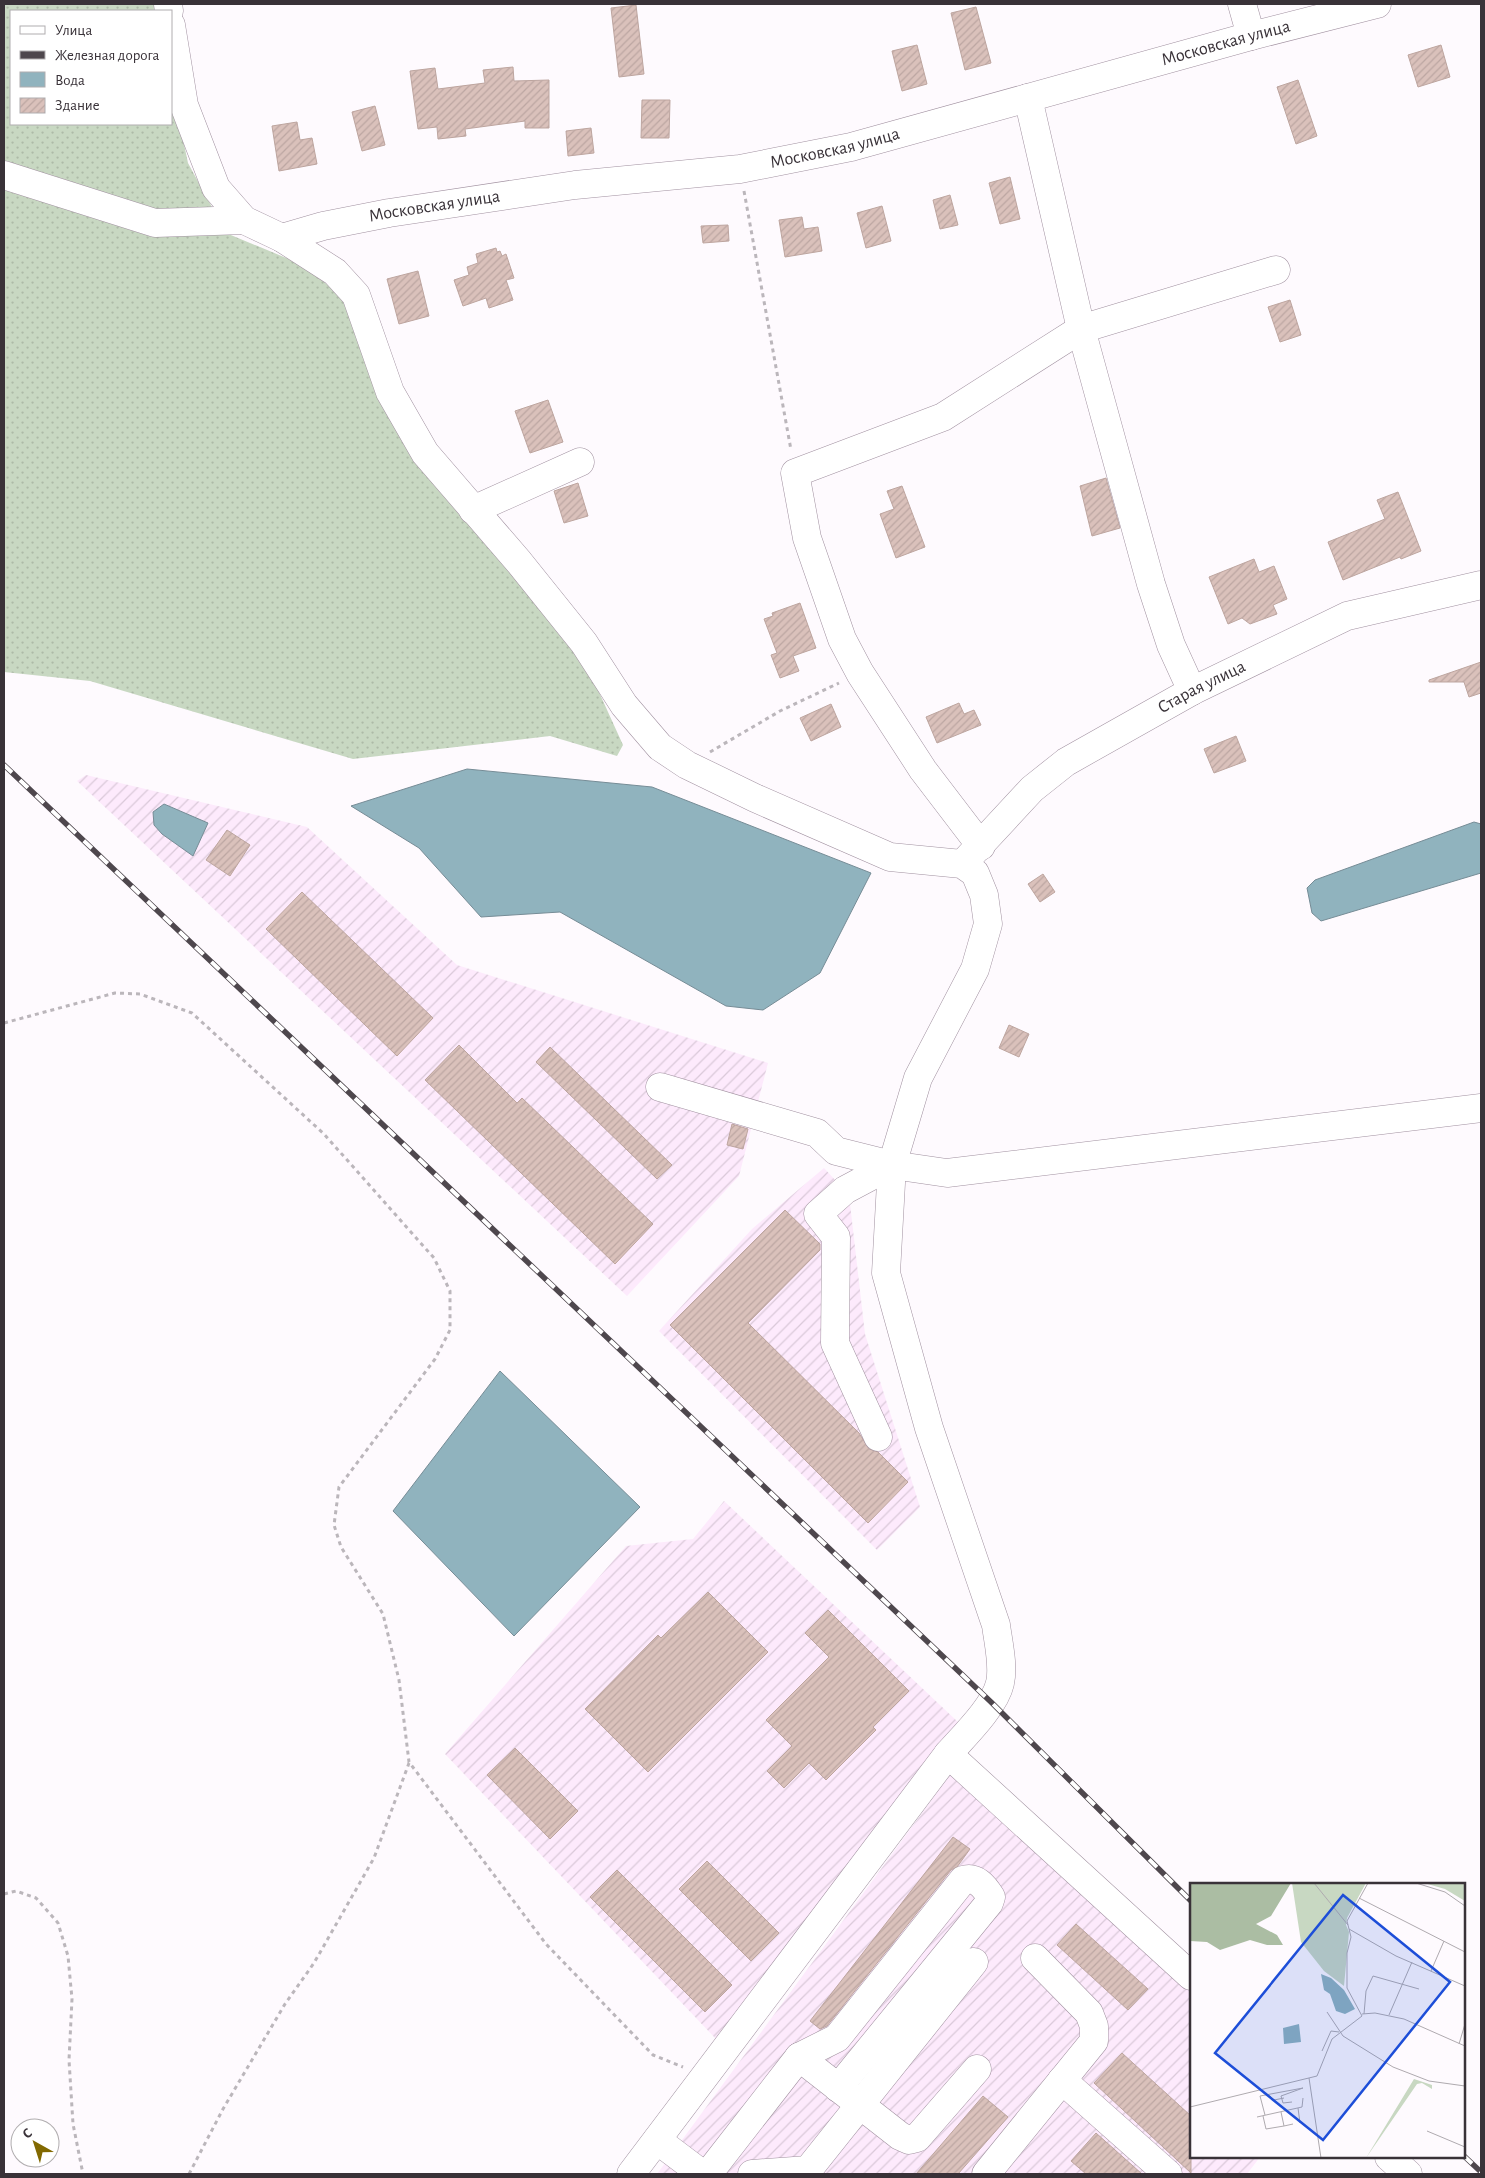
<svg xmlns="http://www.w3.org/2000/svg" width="1485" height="2178" font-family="'Alegreya Sans',sans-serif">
<defs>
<pattern id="industrial-furrows" width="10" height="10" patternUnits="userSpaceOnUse" patternTransform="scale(1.25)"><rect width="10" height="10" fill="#fdeafc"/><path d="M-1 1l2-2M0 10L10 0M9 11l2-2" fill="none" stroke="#dac9d9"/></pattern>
<pattern id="grass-dots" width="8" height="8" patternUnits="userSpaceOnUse" patternTransform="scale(1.25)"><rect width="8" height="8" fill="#c8d8c2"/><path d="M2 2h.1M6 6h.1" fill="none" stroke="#adbaa7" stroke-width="1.8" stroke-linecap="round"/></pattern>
<pattern id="building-hatch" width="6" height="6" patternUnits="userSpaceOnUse" patternTransform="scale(1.25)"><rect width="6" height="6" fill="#dac1bb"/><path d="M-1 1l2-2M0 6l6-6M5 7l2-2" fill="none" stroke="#bca6a2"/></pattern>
</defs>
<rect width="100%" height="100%" fill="#fefafe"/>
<!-- industrial -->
<g fill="url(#industrial-furrows)">
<polygon points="86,775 307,827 457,965 768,1063 739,1176 627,1296 77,781"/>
<polygon points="824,1168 849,1195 865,1334 920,1507 877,1550 659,1331 752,1229"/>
<polygon points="724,1501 958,1722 716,2039 445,1754 626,1546 693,1539"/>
<polygon points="953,1771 1191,1992 1191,2157 1260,2157 1247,2174 657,2174"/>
</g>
<!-- grass -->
<polygon fill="url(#grass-dots)" points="4,4 154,4 156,11 11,11 11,124 171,124 171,82 188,163 226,233 308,267 346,302 382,395 578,646 623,745 617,756 550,736 353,759 90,681 4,672"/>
<!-- water -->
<g fill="#90b3be" stroke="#768c96">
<polygon points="467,769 652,787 871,873 820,973 763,1010 726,1006 560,912 481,917 419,848 351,806"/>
<polygon points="164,804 208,823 193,856 162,834 154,825 153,812"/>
<polygon points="1474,822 1481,824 1481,873 1321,921 1312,913 1307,888 1315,880"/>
<polygon points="500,1371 640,1507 514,1636 393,1511"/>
</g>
<!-- building -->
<g fill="url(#building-hatch)" stroke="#bda59f">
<polygon points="636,5 644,74 619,77 611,8"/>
<polygon points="976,7 991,63 965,70 951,13"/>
<polygon points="917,45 927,84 902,91 892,51"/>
<polygon points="1441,45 1450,77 1418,87 1408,55"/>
<polygon points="513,67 514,81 549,80 549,128 525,128 525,121 465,129 466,136 438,139 437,127 418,129 410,71 435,68 438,89 485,83 483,70"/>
<polygon points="1298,80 1317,136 1296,144 1277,87"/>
<polygon points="642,100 670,100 669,138 641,138"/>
<polygon points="375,106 385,145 362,151 352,112"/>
<polygon points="297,122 300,140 312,138 317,164 279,171 272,126"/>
<polygon points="591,128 594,153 568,156 566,131"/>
<polygon points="1010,177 1020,219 1000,224 989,183"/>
<polygon points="950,195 958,225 940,229 933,200"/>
<polygon points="882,206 891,241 866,248 857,213"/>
<polygon points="802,217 804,229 818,227 822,251 785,257 779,220"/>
<polygon points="728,225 729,241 703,243 701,226"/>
<polygon points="496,248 497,252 500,251 502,256 506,254 514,278 506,280 513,300 489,308 486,298 463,306 454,280 469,275 467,267 478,263 476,254"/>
<polygon points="418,271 429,316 399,324 387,279"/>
<polygon points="1290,300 1301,335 1280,342 1268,307"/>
<polygon points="548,400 563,442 530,453 515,411"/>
<polygon points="1106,478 1120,528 1092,536 1080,486"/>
<polygon points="578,483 588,516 564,523 554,491"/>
<polygon points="902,486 925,547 896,558 880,514 894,509 887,491"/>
<polygon points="1398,492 1421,551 1401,559 1400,557 1343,580 1328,542 1385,519 1377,500"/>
<polygon points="1254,559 1259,572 1274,566 1287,599 1273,605 1277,614 1250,624 1242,618 1228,624 1209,577"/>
<polygon points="800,603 816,648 793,656 799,671 780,678 771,655 777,653 764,619 773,616 772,613"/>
<polygon points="1481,662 1481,693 1469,697 1464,682 1429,682 1429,680"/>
<polygon points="959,703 964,714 974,710 981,725 937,743 926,717"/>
<polygon points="831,704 841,727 811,741 800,718"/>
<polygon points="1236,736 1246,761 1214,773 1204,749"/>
<polygon points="227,830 250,845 230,876 206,860"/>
<polygon points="1043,874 1055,892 1040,902 1028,884"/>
<polygon points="302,892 433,1018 397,1056 266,929"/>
<polygon points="1009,1025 1029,1034 1019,1057 999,1048"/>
<polygon points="459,1045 517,1103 522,1098 653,1224 615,1264 425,1080"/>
<polygon points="550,1047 672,1165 657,1179 536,1062"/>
<polygon points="732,1124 748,1129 743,1149 727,1145"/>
<polygon points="785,1210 820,1244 820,1250 748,1323 859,1433 869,1449 878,1452 908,1482 868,1523 670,1325"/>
<polygon points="708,1592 768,1652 648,1772 585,1709 658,1635 661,1638"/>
<polygon points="828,1610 909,1691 873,1727 876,1730 826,1780 809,1763 784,1788 767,1771 792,1746 766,1720 829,1657 805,1633"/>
<polygon points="515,1748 578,1811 550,1839 487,1775"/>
<polygon points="953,1837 970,1849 957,1867 951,1870 827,2026 820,2029 810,2021"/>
<polygon points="707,1861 779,1933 751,1961 679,1889"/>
<polygon points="617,1870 732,1985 705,2012 590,1897"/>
<polygon points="1076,1924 1148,1989 1128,2010 1057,1945"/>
<polygon points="1122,2053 1191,2116 1191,2173 1094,2083"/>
<polygon points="983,2096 1008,2117 958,2174 916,2174"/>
<polygon points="1096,2133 1142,2174 1086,2174 1071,2161"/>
</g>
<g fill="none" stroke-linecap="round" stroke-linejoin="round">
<defs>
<g id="minor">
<polyline points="168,4 169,11"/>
<polyline points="1242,4 1251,36"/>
<path d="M171,25L184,105L216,188L244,220L282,238L335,272L356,295L390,392L425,453L519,562L584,643L624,705L660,747L687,765L755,798L890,857L962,864L975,873L984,895L988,924L975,969L918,1078L892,1165L886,1273L929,1428L996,1625C998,1641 1004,1666 1000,1683C995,1706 964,1736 948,1754L631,2174"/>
<polyline points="1028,98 1081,329 1151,584 1171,645 1192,691"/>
<polyline points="4,175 155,223 244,220"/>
<path id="s1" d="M282,238L323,226L389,213L575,185L740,169L851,147L1251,36L1377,4"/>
<polyline points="473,510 580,462"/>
<polyline points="981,846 923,770 860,673 842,639 807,538 795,473 943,417 1081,329 1276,270"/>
<path id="s2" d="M967,859L1032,789L1066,762L1192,691L1347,616L1481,585"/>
<polyline points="660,1087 817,1133 836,1151 892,1165 947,1173 1481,1108"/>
<polyline points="878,1437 835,1343 836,1237 818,1214 845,1190 892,1165"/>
<polyline points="948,1754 1191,1976"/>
<polyline points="799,2057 900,2136 909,2140 917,2138 977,2069"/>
<polyline points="1062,2080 1168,2174"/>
<polyline points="657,2140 702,2174"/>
<polyline points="1389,2157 1408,2174"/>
<path d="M708,2174L799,2057L837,2038L963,1880C976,1876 984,1886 991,1897L989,1903L838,2088"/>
<polyline points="752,2174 808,2170 974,1962"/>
<polyline points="986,2174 1094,2041 1094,2026 1089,2013 1035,1958"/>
</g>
</defs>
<!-- minor casing -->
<use href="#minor" stroke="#a191a0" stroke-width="29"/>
<!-- path -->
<g stroke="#bbb6bb" stroke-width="3" stroke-dasharray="4 4" stroke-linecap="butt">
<polyline points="744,191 791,450"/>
<polyline points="710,752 780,711 839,683"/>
<polyline points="4,1023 115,993 140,994 192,1013 324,1134 434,1258 450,1291 450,1330 435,1359 339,1487 334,1525 341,1547 383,1614 399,1680 409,1762 546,1944 653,2055 683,2067"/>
<polyline points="4,1894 16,1891 36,1898 58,1923 68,1956 72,1999 69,2060 73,2124 83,2174"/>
<polyline points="189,2174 223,2109 285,2004 314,1963 374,1858 409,1763"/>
</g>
<!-- minor -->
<use href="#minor" stroke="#fff" stroke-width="28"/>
<defs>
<g id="rail">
<polyline points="4,765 991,1702 1191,1901"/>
<polyline points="1464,2156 1481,2172"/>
</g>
</defs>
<!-- rail casing -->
<use href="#rail" stroke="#4e474d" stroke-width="5.5"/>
<!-- rail -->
<use href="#rail" stroke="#fff" stroke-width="4" stroke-dasharray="11" stroke-linecap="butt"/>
</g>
<g text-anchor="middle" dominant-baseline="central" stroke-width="4" stroke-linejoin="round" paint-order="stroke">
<!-- street labels -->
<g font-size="18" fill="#393238" stroke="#fff">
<text stroke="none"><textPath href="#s1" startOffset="966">Московская улица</textPath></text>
<text stroke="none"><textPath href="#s1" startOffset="561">Московская улица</textPath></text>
<text stroke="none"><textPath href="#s1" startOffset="156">Московская улица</textPath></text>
<text stroke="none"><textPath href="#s2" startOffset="294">Старая улица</textPath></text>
</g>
</g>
<!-- overview -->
<g transform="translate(1190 1883)">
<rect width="275" height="275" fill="#fefafe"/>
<path d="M102,0H176L157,35L156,42L159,49L154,103L134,88L111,59ZM234,0H275V18L255,6ZM224,196L242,202V206L232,200L227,201L176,275Z" fill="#c8d8c2"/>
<path d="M0,0H101L81,33L66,41L87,52L93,62H77L60,57L30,67L17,59L0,58Z" fill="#abbda3"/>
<path d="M131,91L141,95L154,107L165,126L155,131L146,128L140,111L134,107ZM109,141L111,159L94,161L93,145Z" fill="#90b3be"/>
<path fill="none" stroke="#afaaaf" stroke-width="1" d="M124,0L158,42M226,0L255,9L275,23M169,15L275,69M159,46L206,73L275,103M241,88L254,58M137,129L153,153L203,184L239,198L275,203M172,131L185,130L214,136L275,163M174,131L176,108L183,93L229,106M199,132L222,79M269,161L275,141M132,168L141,148L149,149M119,195L131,275M76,210L84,217L94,215M91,213L93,220L102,219M0,224L127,193L142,156L172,133L157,105V70L161,54L157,38L178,0M108,225L110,240M91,229L94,243L103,241M75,232L70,213L113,205L91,213M73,233L76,246L94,243M67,234L112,224L113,215M237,248L275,264"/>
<path fill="#1d4ed8" fill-opacity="0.15" stroke="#1d4ed8" stroke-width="2.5" d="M153,12L260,99L133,257L25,170Z"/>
<rect width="275" height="275" fill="none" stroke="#393238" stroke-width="2.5"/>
</g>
<!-- border -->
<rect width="1485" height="2178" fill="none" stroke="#393238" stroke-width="10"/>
<!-- legend -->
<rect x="10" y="10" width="162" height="115" fill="#ffffff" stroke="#b0adaf"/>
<rect x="20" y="26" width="25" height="8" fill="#ffffff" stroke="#b0adaf"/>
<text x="55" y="35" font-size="15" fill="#393238">Улица</text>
<rect x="20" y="51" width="25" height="8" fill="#4e474d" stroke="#b0adaf"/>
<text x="55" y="60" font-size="15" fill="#393238">Железная дорога</text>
<rect x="20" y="72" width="25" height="15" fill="#90b3be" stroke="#b0adaf"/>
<text x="55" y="85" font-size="15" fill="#393238">Вода</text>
<rect x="20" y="98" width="25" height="15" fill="url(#building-hatch)" stroke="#b0adaf"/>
<text x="55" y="110" font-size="15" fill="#393238">Здание</text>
<!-- north arrow -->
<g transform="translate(35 2143) rotate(321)"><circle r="24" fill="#ffffff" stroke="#b0adaf"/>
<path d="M0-4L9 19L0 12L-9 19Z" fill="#826901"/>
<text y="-8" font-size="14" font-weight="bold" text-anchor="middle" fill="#393238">С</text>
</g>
</svg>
